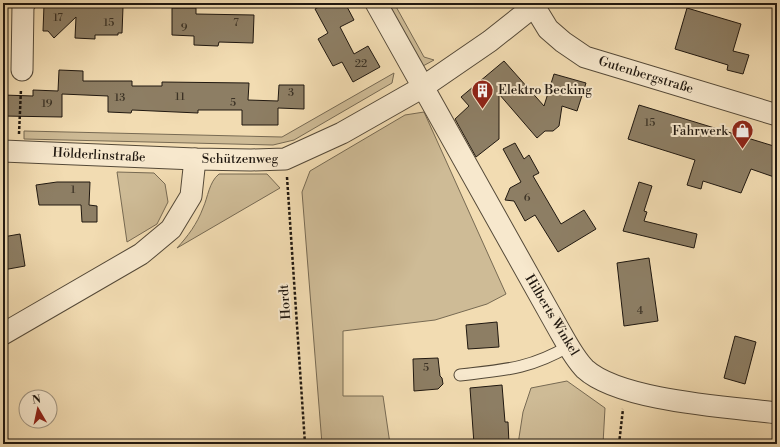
<svg xmlns="http://www.w3.org/2000/svg" width="780" height="447" font-family="'Libre Bodoni',serif">
<rect width="100%" height="100%" fill="#f2dcb2"/>
<filter id="stains"><feTurbulence type="fractalNoise" baseFrequency=".005" numOctaves="4"/><feColorMatrix values="0 0 0 0 .2 0 0 0 0 .09 0 0 0 0 .02 0 0 0 .5 -.17"/></filter>
<radialGradient id="worn" r=".72"><stop offset=".6" stop-color="#630" stop-opacity="0"/><stop offset="1" stop-color="#630" stop-opacity=".3"/></radialGradient>
<!-- green -->
<g fill="#cebb96" stroke="#776a53">
<polygon points="383,3 394,3 424,57 434,60 423,66"/>
<polygon points="394,73 392,83 294,140 273,145 24,139 24,131 282,137"/>
<polygon points="424,112 506,294 487,304 435,320 343,331 343,396 383,396 390,444 322,444 302,192 310,171 405,115"/>
<polygon points="117,172 154,173 165,184 168,202 157,224 127,242"/>
<path d="M219,174H267L280,188L177,248C188,236 197,224 203,208C208,197 209,182 219,174Z"/>
<polygon points="567,381 605,408 603,444 518,444 523,412 531,388"/>
</g>
<!-- building -->
<g fill="#8d7e64" stroke="#201810">
<polygon points="326,3 345,3 354,20 340,27 354,54 368,46 380,67 353,82 342,62 333,66 318,39 328,33 315,9"/>
<polygon points="44,5 123,7 122,33 118,33 118,35 95,35 95,39 75,38 76,17 54,38 48,31 43,31"/>
<polygon points="172,8 196,8 196,14 254,15 253,43 219,42 218,46 194,45 194,36 172,35"/>
<polygon points="687,8 741,24 733,51 749,55 743,74 727,70 728,65 675,49"/>
<polygon points="504,61 544,106 554,74 586,83 577,111 562,106 559,126 553,131 545,131 537,138 499,94 499,139 476,157 455,119 469,106 461,97"/>
<polygon points="59,70 83,71 83,81 132,81 132,86 162,86 162,82 249,83 248,100 278,101 279,85 304,85 304,109 278,108 278,125 242,125 242,110 198,110 198,113 132,110 131,113 108,112 108,96 62,94 62,117 3,116 3,95 33,96 33,90 58,91"/>
<polygon points="639,105 777,147 777,178 751,169 741,193 703,181 701,189 687,185 695,160 628,139"/>
<polygon points="515,143 524,159 529,155 539,173 533,176 561,224 584,210 596,229 558,252 535,215 525,221 514,201 505,200 510,188 521,182 503,149"/>
<polygon points="57,182 90,182 89,205 97,206 97,222 82,222 81,205 39,205 36,185"/>
<polygon points="639,182 652,186 644,211 647,212 644,221 697,234 694,248 623,231"/>
<polygon points="20,234 25,266 3,270 3,237"/>
<polygon points="649,258 658,321 624,326 617,263"/>
<polygon points="497,322 499,347 468,349 466,325"/>
<polygon points="735,336 756,342 745,384 724,378"/>
<polygon points="438,358 440,376 442,378 443,384 438,389 414,391 413,359"/>
<polygon points="502,385 505,422 508,422 509,444 474,444 470,388"/>
</g>
<g fill="none" stroke-linecap="round" stroke-linejoin="round">
<defs>
<path id="lane" d="M460,375C504,370 530,369 569,346"/>
<g id="street">
<path d="M376,3L558,328C566,342 574,358 585,369C620,401 729,407 777,413"/>
<polyline points="534,6 548,29 563,42 585,57 777,115"/>
<polyline points="22,70 23,5 25,3"/>
<polyline points="3,151 195,159 251,160 285,159 342,133 423,87 490,41 538,3"/>
<polyline points="3,334 141,254 171,229 191,196 195,159"/>
</g>
</defs>
<!-- lane casing -->
<use href="#lane" stroke="#544938" stroke-width="13"/>
<!-- street casing -->
<use href="#street" stroke="#544938" stroke-width="23"/>
<!-- path -->
<g stroke="#201810" stroke-width="2.5" stroke-dasharray="3 2" stroke-linecap="butt">
<polyline points="19,134 21,89"/>
<polyline points="287,177 305,444"/>
<polyline points="619,444 623,409"/>
</g>
<!-- lane -->
<use href="#lane" stroke="#f7e8cd" stroke-width="11"/>
<!-- street -->
<use href="#street" stroke="#f7e8cd" stroke-width="21"/>
</g>
<!-- icons -->
<defs>
<symbol id="building-pin" viewBox="-11 -11 22 30"><path d="M0 17L-7.5 6A9.5 9.5 0 1 1 7.5 6Z" fill="#8f2418" stroke="#f7e8cd"/><path d="M-4-6H4V6H1V3H-1V6H-4ZM-2.5-4.3h1.7v1.8h-1.7ZM.8-4.3h1.7v1.8H.8ZM-2.5-1h1.7V.8h-1.7ZM.8-1h1.7V.8H.8Z" fill="#fff"/></symbol>
<symbol id="shop-pin" viewBox="-11 -11 22 30"><path d="M0 17L-7.5 6A9.5 9.5 0 1 1 7.5 6Z" fill="#8f2418" stroke="#f7e8cd"/><path d="M-5-2.5h2.3a2.7 3.5 0 0 1 5.4 0H5L5.5 6h-11ZM-1.5-2.5h3a1.5 2.3 0 0 0-3 0Z" fill="#fff"/></symbol>
</defs>
<g fill-rule="evenodd">
<use href="#building-pin" x="470" y="78" width="25" height="34"/>
<use href="#shop-pin" x="730" y="118" width="25" height="34"/>
</g>
<g text-anchor="middle" dominant-baseline="central" stroke-width="4" stroke-linejoin="round" paint-order="stroke">
<!-- number labels -->
<g font-size="11" fill="#3b3225">
<text x="58" y="18">17</text>
<text x="109" y="23">15</text>
<text x="236" y="23">7</text>
<text x="184" y="28">9</text>
<text x="361" y="64">22</text>
<text x="291" y="93">3</text>
<text x="180" y="97">11</text>
<text x="120" y="98">13</text>
<text x="233" y="103">5</text>
<text x="47" y="104">19</text>
<text x="650" y="123">15</text>
<text x="73" y="190">1</text>
<text x="527" y="198">6</text>
<text x="640" y="311">4</text>
<text x="426" y="368">5</text>
</g>
<!-- street labels -->
<g font-size="13" fill="#201810" stroke="#f7e8cd">
<text transform="translate(646 75) rotate(17)">Gutenbergstraße</text>
<text transform="translate(99 155) rotate(3)">Hölderlinstraße</text>
<text x="240" y="159">Schützenweg</text>
<text transform="translate(285 302) rotate(-94)">Hordt</text>
<text transform="translate(552 315) rotate(59)">Hilberts Winkel</text>
</g>
<!-- poi labels -->
<g font-size="13" fill="#201810" stroke="#f7e8cd" text-anchor="start">
<text x="498" y="90">Elektro Becking</text>
<text x="728" y="131" text-anchor="end">Fahrwerk</text>
</g>
</g>
<!-- margin -->
<rect width="780" height="447" fill="none" stroke="#f2dcb2" stroke-width="16"/>
<rect x="4" y="4" width="772" height="439" fill="none" stroke="#201810" stroke-width="2"/>
<rect x="8" y="8" width="764" height="431" fill="none" stroke="#201810"/>
<!-- north arrow -->
<g transform="translate(38 409) rotate(351)"><circle r="19" fill="#f7e8cd" stroke="#a19581"/>
<path d="M0-3L7 15L0 10L-7 15Z" fill="#8f2418"/>
<text y="-6" font-size="11" font-weight="bold" text-anchor="middle" fill="#201810">N</text>
</g>
<rect width="100%" height="100%" filter="url(#stains)"/>
<rect width="100%" height="100%" fill="url(#worn)"/>
</svg>
